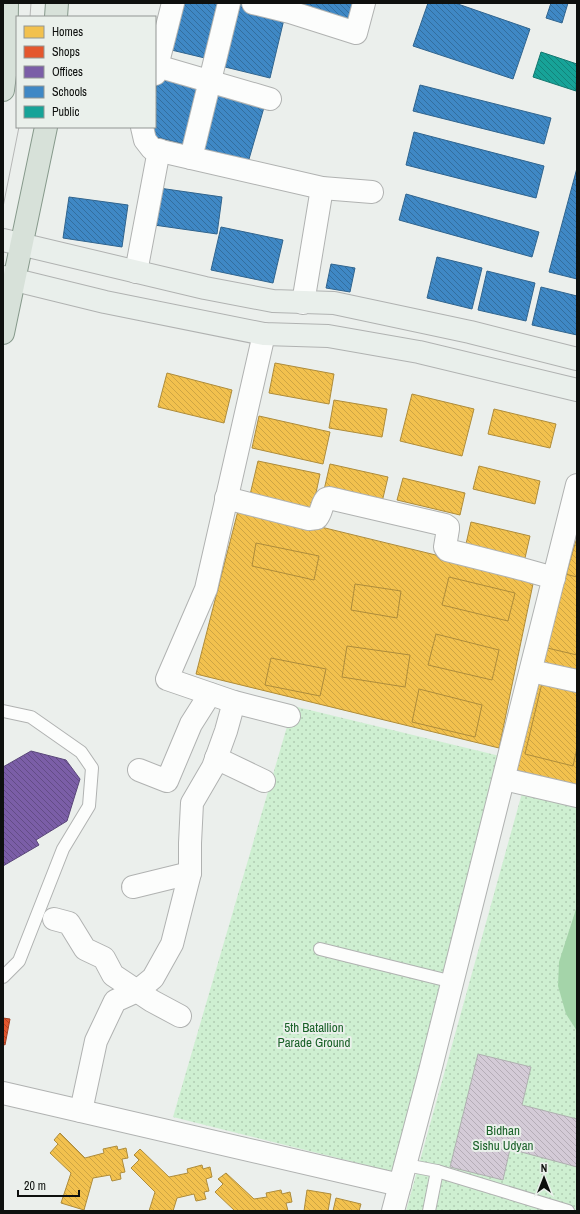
<svg xmlns="http://www.w3.org/2000/svg" width="580" height="1214" font-family="'Archivo Narrow',sans-serif">
<defs>
<pattern id="park-dots" width="8" height="8" patternUnits="userSpaceOnUse"><rect width="8" height="8" fill="#ceefd1"/><path d="M2 2h.1M6 6h.1" fill="none" stroke="#b0ccb2" stroke-width="1.8" stroke-linecap="round"/></pattern>
<pattern id="homes-back-hatch" width="6" height="6" patternUnits="userSpaceOnUse"><rect width="6" height="6" fill="#f2c14e"/><path d="M-1 5l2 2M0 0l6 6M5-1l2 2" fill="none" stroke="#cea543"/></pattern>
<pattern id="shops-back-hatch" width="6" height="6" patternUnits="userSpaceOnUse"><rect width="6" height="6" fill="#e4572e"/><path d="M-1 5l2 2M0 0l6 6M5-1l2 2" fill="none" stroke="#b74726"/></pattern>
<pattern id="offices-back-hatch" width="6" height="6" patternUnits="userSpaceOnUse"><rect width="6" height="6" fill="#7b5ea7"/><path d="M-1 5l2 2M0 0l6 6M5-1l2 2" fill="none" stroke="#634c86"/></pattern>
<pattern id="schools-back-hatch" width="6" height="6" patternUnits="userSpaceOnUse"><rect width="6" height="6" fill="#3f88c5"/><path d="M-1 5l2 2M0 0l6 6M5-1l2 2" fill="none" stroke="#336e9e"/></pattern>
<pattern id="public-back-hatch" width="6" height="6" patternUnits="userSpaceOnUse"><rect width="6" height="6" fill="#17a398"/><path d="M-1 5l2 2M0 0l6 6M5-1l2 2" fill="none" stroke="#13837a"/></pattern>
<pattern id="building-back-hatch" width="6" height="6" patternUnits="userSpaceOnUse"><rect width="6" height="6" fill="#d4cbd7"/><path d="M-1 5l2 2M0 0l6 6M5-1l2 2" fill="none" stroke="#b5adb7"/></pattern>
</defs>
<rect width="100%" height="100%" fill="#ebefec"/>
<!-- park -->
<g fill="url(#park-dots)">
<polygon points="293,706 504,757 394,1172 173,1117"/>
<polygon points="522,793 577,806 577,1211 406,1211"/>
</g>
<!-- water -->
<polygon fill="#a4d4a9" points="577,906 577,1031 566,1014 558,986 559,962"/>
<!-- homes -->
<g fill="url(#homes-back-hatch)" stroke="#ae8c3b">
<polygon points="275,363 334,374 329,404 269,393"/>
<polygon points="167,373 232,390 224,423 158,407"/>
<polygon points="412,394 474,409 462,456 400,441"/>
<polygon points="334,400 387,409 382,437 329,428"/>
<polygon points="494,409 556,424 550,448 488,434"/>
<polygon points="259,416 330,432 323,464 252,448"/>
<polygon points="258,461 320,474 312,512 249,499"/>
<polygon points="330,464 388,477 382,502 324,490"/>
<polygon points="479,466 540,481 535,504 473,489"/>
<polygon points="403,478 465,493 460,515 397,500"/>
<polygon points="239,507 534,579 499,748 196,674"/>
<polygon points="471,522 530,536 525,558 466,544"/>
<polygon points="577,537 577,794 507,778"/>
<polygon points="256,543 319,556 314,580 252,566"/>
<polygon points="561,573 577,577 577,655 543,647"/>
<polygon points="449,577 515,593 508,621 442,605"/>
<polygon points="355,584 401,591 397,618 351,610"/>
<polygon points="436,634 499,650 492,680 428,665"/>
<polygon points="347,646 410,655 405,687 342,677"/>
<polygon points="271,658 326,669 320,696 265,685"/>
<polygon points="543,679 577,688 577,748 573,766 525,754"/>
<polygon points="419,689 482,705 475,737 412,722"/>
<polygon points="60,1133 85,1158 104,1153 103,1149 117,1146 118,1150 126,1148 128,1158 122,1159 125,1172 120,1173 121,1179 112,1181 110,1175 93,1178 84,1210 61,1203 71,1173 50,1153 58,1144 54,1140"/>
<polygon points="140,1149 169,1177 188,1173 187,1169 202,1165 203,1169 210,1167 212,1177 206,1179 209,1191 204,1192 206,1199 196,1201 194,1194 177,1198 173,1211 149,1211 155,1192 131,1168 139,1160 134,1155"/>
<polygon points="226,1173 254,1199 267,1197 266,1193 281,1190 282,1194 290,1192 292,1202 286,1203 288,1211 235,1211 215,1192 223,1184 218,1179"/>
<polygon points="307,1190 331,1194 328,1211 304,1211"/>
<polygon points="336,1198 361,1204 359,1211 333,1211"/>
</g>
<!-- shops -->
<polygon fill="url(#shops-back-hatch)" stroke="#a44224" points="3,1018 10,1019 5,1045 3,1044"/>
<!-- offices -->
<polygon fill="url(#offices-back-hatch)" stroke="#5a4779" points="31,751 66,760 80,779 67,821 36,840 39,845 3,866 3,767"/>
<!-- schools -->
<g fill="url(#schools-back-hatch)" stroke="#30648e">
<polygon points="175,3 223,3 209,59 163,48"/>
<polygon points="236,3 285,15 270,78 221,66"/>
<polygon points="302,3 356,3 351,24 300,12"/>
<polygon points="428,3 455,3 530,29 513,79 413,46"/>
<polygon points="551,3 568,3 562,23 546,18"/>
<polygon points="161,71 209,84 192,146 144,134 146,127 155,127 155,92"/>
<polygon points="420,85 551,118 544,144 413,111"/>
<polygon points="215,90 265,104 247,166 197,152"/>
<polygon points="414,132 544,166 536,198 406,165"/>
<polygon points="577,168 577,279 549,272"/>
<polygon points="159,188 222,197 217,234 154,225"/>
<polygon points="406,194 539,232 532,257 399,220"/>
<polygon points="69,197 128,205 122,247 63,238"/>
<polygon points="221,227 283,240 273,283 211,270"/>
<polygon points="437,257 482,268 472,309 427,298"/>
<polygon points="331,264 355,268 350,292 326,288"/>
<polygon points="487,271 535,283 526,321 478,310"/>
<polygon points="541,287 577,296 577,335 532,325"/>
</g>
<!-- public -->
<polygon fill="url(#public-back-hatch)" stroke="#14776f" points="541,52 577,64 576,91 533,77"/>
<!-- building -->
<polygon fill="url(#building-back-hatch)" stroke="#afb0b0" points="478,1054 531,1067 522,1105 577,1119 577,1167 510,1149 503,1180 450,1167"/>
<g fill="none" stroke-linecap="round" stroke-linejoin="round">
<defs>
<g id="lane">
<polyline points="3,711 31,717 81,752 92,768 89,806 63,849 19,961 3,977"/>
<polyline points="320,949 453,982"/>
<polyline points="406,1165 437,1171 568,1211"/>
<polyline points="429,1211 437,1171"/>
</g>
<g id="street">
<polyline points="253,3 290,12 356,33 364,3"/>
<polyline points="157,66 270,99"/>
<polyline points="155,74 173,3"/>
<polyline points="142,127 145,140 152,149 322,188 372,192"/>
<polyline points="191,158 229,3"/>
<polyline points="136,272 159,150"/>
<polyline points="303,303 322,188"/>
<polyline points="264,334 206,589 167,679 234,702 289,716"/>
<path d="M226,498L309,519L317,518C322,512 321,505 326,499L329,498L445,525L448,527V529L445,547L447,550L522,569L554,578"/>
<polyline points="531,671 577,681"/>
<polyline points="216,758 264,781"/>
<polyline points="139,770 167,781 191,724 210,694"/>
<polyline points="504,779 577,796"/>
<polyline points="133,887 190,873"/>
<polyline points="54,919 69,923 85,949 104,958 113,975 152,1001 180,1016"/>
<polyline points="3,1093 400,1185"/>
<polyline points="81,1111 96,1041 115,1001 137,991 153,978 172,944 190,873 190,843 192,803 213,767 226,731 234,702"/>
<polyline points="393,1211 430,1071 577,485"/>
</g>
<g id="secondary">
<polyline points="3,240 205,288 273,301 334,303 470,332 577,359"/>
<polyline points="3,277 105,302 264,334 328,336 419,352 577,390"/>
</g>
<g id="primary">
<polyline points="56,17 57,3"/>
<polyline points="3,90 6,67 7,3"/>
<polyline points="3,333 46,127"/>
</g>
</defs>
<!-- lane casing -->
<use href="#lane" stroke="#b0b2b1" stroke-width="14"/>
<!-- street casing -->
<use href="#street" stroke="#b0b2b1" stroke-width="24"/>
<!-- secondary casing -->
<use href="#secondary" stroke="#b0b2b1" stroke-width="24"/>
<!-- primary casing -->
<use href="#primary" stroke="#86998b" stroke-width="24"/>
<!-- lane -->
<use href="#lane" stroke="#fcfdfc" stroke-width="12"/>
<!-- street -->
<use href="#street" stroke="#fcfdfc" stroke-width="22"/>
<!-- secondary -->
<use href="#secondary" stroke="#e9efeb" stroke-width="22"/>
<!-- primary -->
<use href="#primary" stroke="#d7e1d9" stroke-width="22"/>
<!-- tram -->
<g stroke="#b7b8b7" stroke-width="1">
<polyline points="30,17 31,3"/>
<polyline points="3,207 19,127"/>
</g>
</g>
<g text-anchor="middle" dominant-baseline="central" stroke-width="4" stroke-linejoin="round" paint-order="stroke">
<!-- park labels -->
<g font-size="13" fill="#1a6128" stroke="#eaf0eb">
<text x="314" y="1027">5th Batallion<tspan x="314" dy="15">Parade Ground</tspan></text>
<text x="503" y="1130">Bidhan<tspan x="503" dy="15">Sishu Udyan</tspan></text>
</g>
</g>
<!-- border -->
<rect width="580" height="1214" fill="none" stroke="#0e100e" stroke-width="8"/>
<!-- legend -->
<rect x="16" y="16" width="140" height="112" fill="#eaf0eb" stroke="#929693"/>
<rect x="24" y="26" width="20" height="12" fill="#f2c14e" stroke="#929693"/>
<text x="52" y="36" font-size="12" fill="#0e100e">Homes</text>
<rect x="24" y="46" width="20" height="12" fill="#e4572e" stroke="#929693"/>
<text x="52" y="56" font-size="12" fill="#0e100e">Shops</text>
<rect x="24" y="66" width="20" height="12" fill="#7b5ea7" stroke="#929693"/>
<text x="52" y="76" font-size="12" fill="#0e100e">Offices</text>
<rect x="24" y="86" width="20" height="12" fill="#3f88c5" stroke="#929693"/>
<text x="52" y="96" font-size="12" fill="#0e100e">Schools</text>
<rect x="24" y="106" width="20" height="12" fill="#17a398" stroke="#929693"/>
<text x="52" y="116" font-size="12" fill="#0e100e">Public</text>
<!-- north arrow -->
<g transform="translate(544 1178)" stroke="#eaf0eb" stroke-width="3" paint-order="stroke">
<path d="M0-3L7 15L0 10L-7 15Z" fill="#0e100e"/>
<text y="-6" font-size="11" font-weight="bold" text-anchor="middle" fill="#0e100e">N</text>
</g>
<!-- scale -->
<path d="M18 1190v6h61v-6" fill="none" stroke="#0e100e" stroke-width="2"/>
<text x="24" y="1190" font-size="12" fill="#0e100e" stroke="#eaf0eb" stroke-width="3" paint-order="stroke">20 m</text>
</svg>
